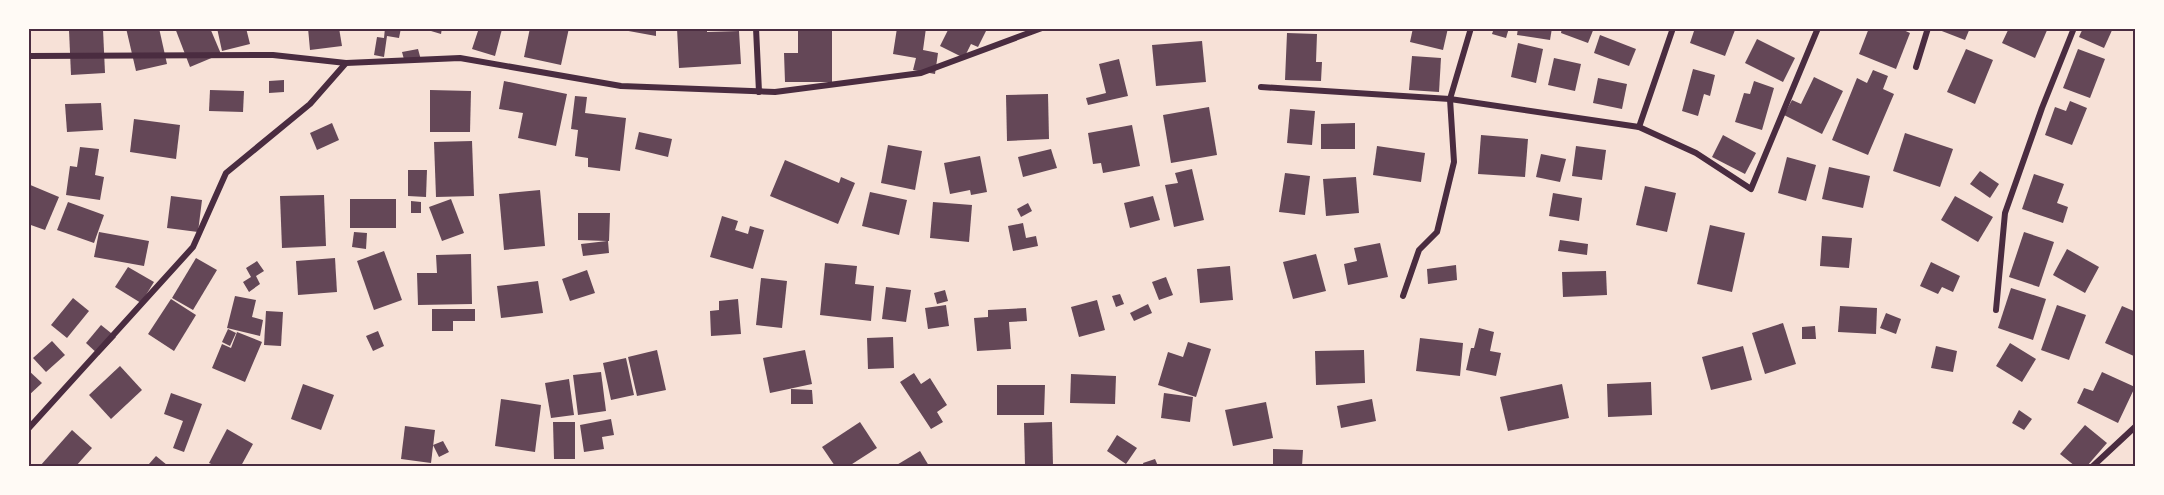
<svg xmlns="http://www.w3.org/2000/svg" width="2164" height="495" font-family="Cabin,sans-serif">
<rect width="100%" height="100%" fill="#f7e1d7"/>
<!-- building -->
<g fill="#644757">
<polygon points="126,28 159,28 167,64 136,71"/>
<polygon points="175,28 210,28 221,54 190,67"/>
<polygon points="217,28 246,28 250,44 222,51"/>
<polygon points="308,28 339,28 342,46 310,50"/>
<polygon points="385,28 401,28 399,38 387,36 384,57 374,55 377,37 384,38"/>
<polygon points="421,28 442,28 441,34"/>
<polygon points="479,28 502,29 495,56 472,49"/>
<polygon points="530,28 569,28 561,65 524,57"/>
<polygon points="612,28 656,28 656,36"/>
<polygon points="677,28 707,28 707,32 739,31 741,64 679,68"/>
<polygon points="798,28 832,28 832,82 785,82 784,53 798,53"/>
<polygon points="897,28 926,28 923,50 938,53 935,74 913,70 916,58 893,54"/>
<polygon points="949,28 986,28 987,29 978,47 971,44 964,58 940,46"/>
<polygon points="1413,28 1448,28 1443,50 1410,42"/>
<polygon points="1494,28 1509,28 1506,38 1492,34"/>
<polygon points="1518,28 1552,28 1550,40 1517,35"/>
<polygon points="1562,28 1594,28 1588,43 1561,33"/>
<polygon points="1695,28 1735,30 1725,56 1690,43"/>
<polygon points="1869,28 1899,28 1910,33 1896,69 1859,54"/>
<polygon points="1934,28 1970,28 1965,40"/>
<polygon points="2009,28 2048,28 2035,58 2002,43"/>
<polygon points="2083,28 2113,28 2104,48 2079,37"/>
<polygon points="103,29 105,73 71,75 69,30"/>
<polygon points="1287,33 1317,34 1316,62 1322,62 1321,81 1285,80"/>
<polygon points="1600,35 1636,49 1629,66 1594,53"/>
<polygon points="1757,39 1795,58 1783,82 1745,63"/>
<polygon points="1202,41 1206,82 1156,86 1152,45"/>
<polygon points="1518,43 1543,49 1536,83 1511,77"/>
<polygon points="418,49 421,60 405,63 402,52"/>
<polygon points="1966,49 1993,60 1975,104 1947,92"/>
<polygon points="2078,49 2105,59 2090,98 2063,88"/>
<polygon points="1412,56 1441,58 1439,92 1409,90"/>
<polygon points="1554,58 1581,64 1575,91 1548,85"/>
<polygon points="1119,59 1128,96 1088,105 1086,98 1106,93 1099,64"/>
<polygon points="1693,69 1715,75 1710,96 1704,94 1698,116 1682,111"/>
<polygon points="1873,70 1888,76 1883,89 1894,94 1868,155 1832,140 1857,78 1867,83"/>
<polygon points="1814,77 1843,91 1822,134 1784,115 1792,100 1801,104"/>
<polygon points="1598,78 1627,84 1622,109 1593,103"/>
<polygon points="284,80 284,92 269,93 269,81"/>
<polygon points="504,81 567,94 556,146 518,138 523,113 499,109"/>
<polygon points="1754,81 1774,88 1762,130 1735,122 1744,93 1750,94"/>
<polygon points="210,90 244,91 243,112 209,111"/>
<polygon points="430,90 471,91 470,132 430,132"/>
<polygon points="1048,94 1049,139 1007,141 1006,95"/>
<polygon points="575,96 587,97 585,113 626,118 620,171 588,167 588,158 575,156 578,130 571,129"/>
<polygon points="2070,101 2087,108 2072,145 2045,135 2055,107 2066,111"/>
<polygon points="101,103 103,130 67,132 65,104"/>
<polygon points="1209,107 1217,155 1171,163 1163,115"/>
<polygon points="1290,109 1315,111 1312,145 1287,143"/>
<polygon points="134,119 180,125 176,159 130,152"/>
<polygon points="332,123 339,140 317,150 310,133"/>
<polygon points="1355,123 1355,149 1321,149 1321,124"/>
<polygon points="1132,125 1140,166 1103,173 1101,163 1093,164 1088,133"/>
<polygon points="639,132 672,139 668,157 635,149"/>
<polygon points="1905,133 1953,149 1940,187 1893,171"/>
<polygon points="1481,135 1528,139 1525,177 1478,174"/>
<polygon points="1723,135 1756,153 1745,174 1712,157"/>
<polygon points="472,141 474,196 436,197 434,142"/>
<polygon points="888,145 922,151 915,190 881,183"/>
<polygon points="1377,146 1425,153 1421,182 1373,175"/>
<polygon points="1576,146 1606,150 1602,180 1572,176"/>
<polygon points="80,147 99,149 95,175 104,177 100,200 66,195 70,166 77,167"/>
<polygon points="1051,149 1057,168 1023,177 1018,157"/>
<polygon points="1541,154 1566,159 1560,182 1536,177"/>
<polygon points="980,156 987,192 971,195 970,190 950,194 944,163"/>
<polygon points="1787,157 1816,165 1806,201 1778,193"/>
<polygon points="785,160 839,183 841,177 855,183 838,224 770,196"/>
<polygon points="1829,167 1870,176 1863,208 1822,199"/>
<polygon points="1192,169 1204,220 1174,227 1165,185 1178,183 1175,173"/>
<polygon points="408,170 427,170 426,197 408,196"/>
<polygon points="1980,171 1999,184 1990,198 1970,184"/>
<polygon points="1285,173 1310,176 1305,215 1279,212"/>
<polygon points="2034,174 2064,184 2057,203 2068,207 2063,223 2022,209"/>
<polygon points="1356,177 1359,213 1326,216 1323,179"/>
<polygon points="28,184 59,197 45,230 28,224"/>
<polygon points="1645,186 1676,193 1667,232 1636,225"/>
<polygon points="540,190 545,246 504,250 499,194"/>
<polygon points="870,192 907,200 899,235 862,226"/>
<polygon points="1553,193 1582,198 1579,221 1549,216"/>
<polygon points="324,195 326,246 282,248 280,196"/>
<polygon points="171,196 202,200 198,232 167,228"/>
<polygon points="1153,196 1160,220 1130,228 1124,203"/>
<polygon points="1955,196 1993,217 1978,242 1941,220"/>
<rect x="350" y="199" width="46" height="29"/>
<polygon points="451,199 464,233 442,241 429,207"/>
<polygon points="411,201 421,202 421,213 411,213"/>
<polygon points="68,202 104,215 94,243 57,230"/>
<polygon points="933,202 972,205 969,242 930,238"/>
<polygon points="1028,203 1032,211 1021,217 1017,209"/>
<polygon points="578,213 610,213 609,241 608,241 609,253 583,256 581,244 607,241 578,240"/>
<polygon points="722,216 738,221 735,230 748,234 750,226 764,230 753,269 710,257"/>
<polygon points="1023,223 1026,238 1036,236 1038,246 1013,251 1008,226"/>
<polygon points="1710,225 1745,233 1732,292 1697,284"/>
<polygon points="99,232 149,241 144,266 94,257"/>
<polygon points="354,232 367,233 366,249 352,247"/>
<polygon points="2024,232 2054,242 2039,287 2009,277"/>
<polygon points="1822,236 1852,238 1849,268 1820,266"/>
<polygon points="1560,240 1588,244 1587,255 1558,251"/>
<polygon points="1380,243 1388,277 1348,285 1344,264 1357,261 1354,248"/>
<polygon points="2067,249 2099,267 2085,293 2053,275"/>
<polygon points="384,251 402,300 374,310 357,261"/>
<polygon points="471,254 472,304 418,305 417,273 437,273 436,255"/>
<polygon points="1316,254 1326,291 1293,299 1283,262"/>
<polygon points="196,258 217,270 193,310 172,298"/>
<polygon points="335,258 337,292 298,295 296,261"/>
<polygon points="257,261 264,271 256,276 260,284 249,292 243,282 251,277 246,268"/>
<polygon points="1931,262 1960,276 1953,292 1942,287 1938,294 1920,286"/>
<polygon points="825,263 857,266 855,284 874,286 871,321 820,315"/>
<polygon points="1456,265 1457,280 1428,284 1427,269"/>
<polygon points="1230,266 1233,300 1200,303 1197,269"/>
<polygon points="128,267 154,282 141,303 115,287"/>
<polygon points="587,270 595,293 570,301 562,279"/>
<polygon points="1606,271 1607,295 1563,297 1562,272"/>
<polygon points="1166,277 1173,295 1159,300 1152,282"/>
<polygon points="761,278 787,281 782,328 756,325"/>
<polygon points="538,281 543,313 501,318 497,286"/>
<polygon points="886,287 911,290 906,322 882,319"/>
<polygon points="2011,288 2046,299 2033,340 1998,328"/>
<polygon points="945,290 948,301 937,304 934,293"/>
<polygon points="1120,294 1124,304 1116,307 1112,296"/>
<polygon points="235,296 256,300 252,317 263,320 260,336 227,328"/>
<polygon points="73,298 89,311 67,338 51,325"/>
<polygon points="171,299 196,315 174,351 148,334"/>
<polygon points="738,299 741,334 711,336 710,311 719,310 719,301"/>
<polygon points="1097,300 1105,330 1079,337 1071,307"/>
<polygon points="1148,304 1152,313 1134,321 1130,313"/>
<polygon points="946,305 949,326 928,329 925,308"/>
<polygon points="2057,305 2086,315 2069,360 2041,350"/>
<polygon points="1840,306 1877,308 1876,334 1838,332"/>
<polygon points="2122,306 2136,312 2136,357 2105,343"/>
<polygon points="1026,308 1027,321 1009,322 1011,349 977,351 974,318 988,317 988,310"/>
<polygon points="432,309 475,309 475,321 453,321 453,331 432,331"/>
<polygon points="266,311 283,312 281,346 264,345"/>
<polygon points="1886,313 1901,319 1896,334 1880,328"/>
<polygon points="1783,323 1796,364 1765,374 1752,333"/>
<polygon points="101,325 116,337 99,355 86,343"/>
<polygon points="1815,326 1816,339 1802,339 1802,327"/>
<polygon points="1479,328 1494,332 1490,351 1501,353 1496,376 1466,370 1471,348 1474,348"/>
<polygon points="228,329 236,333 230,346 222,342"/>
<polygon points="378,331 384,346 373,351 366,336"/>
<polygon points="237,332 262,342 245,382 212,368 222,344 231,348"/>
<polygon points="893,337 894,368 868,369 867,338"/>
<polygon points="1420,338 1463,343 1460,376 1416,371"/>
<polygon points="52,341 65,355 46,372 33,358"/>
<polygon points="1188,342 1211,349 1196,397 1158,385 1168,352 1183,357"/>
<polygon points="2010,343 2036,359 2022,382 1996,366"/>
<polygon points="1743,346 1752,380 1711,390 1702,357"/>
<polygon points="1936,346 1957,351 1953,372 1931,368"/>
<polygon points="657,350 666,390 637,396 628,357"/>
<polygon points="805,350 812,384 770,393 763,358"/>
<polygon points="1364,350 1365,383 1316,385 1315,351"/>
<polygon points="626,358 634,395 611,400 603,363"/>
<polygon points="120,366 142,390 111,419 89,395"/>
<polygon points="28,370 42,383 28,396"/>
<polygon points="601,372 606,411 578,415 573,375"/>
<polygon points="2102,372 2135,387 2118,423 2077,403 2084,388 2093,391"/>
<polygon points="914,373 921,384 930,378 947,405 937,412 943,422 931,429 900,382"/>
<polygon points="1071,374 1116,376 1115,404 1070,403"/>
<polygon points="569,379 574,415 551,418 545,383"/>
<polygon points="1651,382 1652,415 1608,417 1607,384"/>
<polygon points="303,384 334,395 321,430 291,419"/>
<polygon points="1562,384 1569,418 1508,431 1500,397"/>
<polygon points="997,385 1045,385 1044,415 997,415"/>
<polygon points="791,389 812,390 813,404 791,404"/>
<polygon points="171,393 202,404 184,452 173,448 183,421 164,414"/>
<polygon points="1164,393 1193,397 1190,422 1161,418"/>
<polygon points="501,399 541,405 535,452 495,446"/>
<polygon points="1372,399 1376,421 1341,428 1337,406"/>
<polygon points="1266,402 1273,438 1233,446 1225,410"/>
<polygon points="2019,410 2032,419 2024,430 2012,423"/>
<polygon points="611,419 614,435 602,437 604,449 584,452 580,425"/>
<polygon points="553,422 575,422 575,459 554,459"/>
<polygon points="860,422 877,448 849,466 835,466 822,447"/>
<polygon points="1052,422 1053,466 1025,466 1024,423"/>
<polygon points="2085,425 2107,443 2087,466 2075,466 2060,454"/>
<polygon points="405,426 435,430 431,463 401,459"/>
<polygon points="227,429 253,444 241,466 216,466 209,463"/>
<polygon points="72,430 92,448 76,466 40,466"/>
<polygon points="1117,435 1137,448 1126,464 1107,451"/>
<polygon points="443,441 449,452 439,457 433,445"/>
<polygon points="1273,449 1303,450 1302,466 1273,466"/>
<polygon points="920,451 929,466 895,466"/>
<polygon points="156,456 167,465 165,466 151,466 149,464"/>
<polygon points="1155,459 1158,466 1144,466 1143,463"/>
</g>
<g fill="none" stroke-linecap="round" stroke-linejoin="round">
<!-- minor -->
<g stroke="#4a2c40" stroke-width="6">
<polyline points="756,28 759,92"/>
<polyline points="28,56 273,55 346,63"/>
<polyline points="1916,67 1928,28"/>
<polyline points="1261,87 1450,99 1639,127 1696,153 1751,189 1818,28"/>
<polyline points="1639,127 1673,28"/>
<polyline points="1403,296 1419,250 1437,232 1454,162 1450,99 1471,28"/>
<polyline points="1996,310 2005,213 2042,108 2074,28"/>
<polyline points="28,429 193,247 226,173 310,104 346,63 460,58 621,86 775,92 921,73 1042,28"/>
<polyline points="2093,466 2136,426"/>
</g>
</g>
<!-- border -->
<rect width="2164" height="495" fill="none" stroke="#fffaf5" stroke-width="60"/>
<rect x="30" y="30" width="2104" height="435" fill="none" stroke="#4a2c40" stroke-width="2"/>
</svg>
